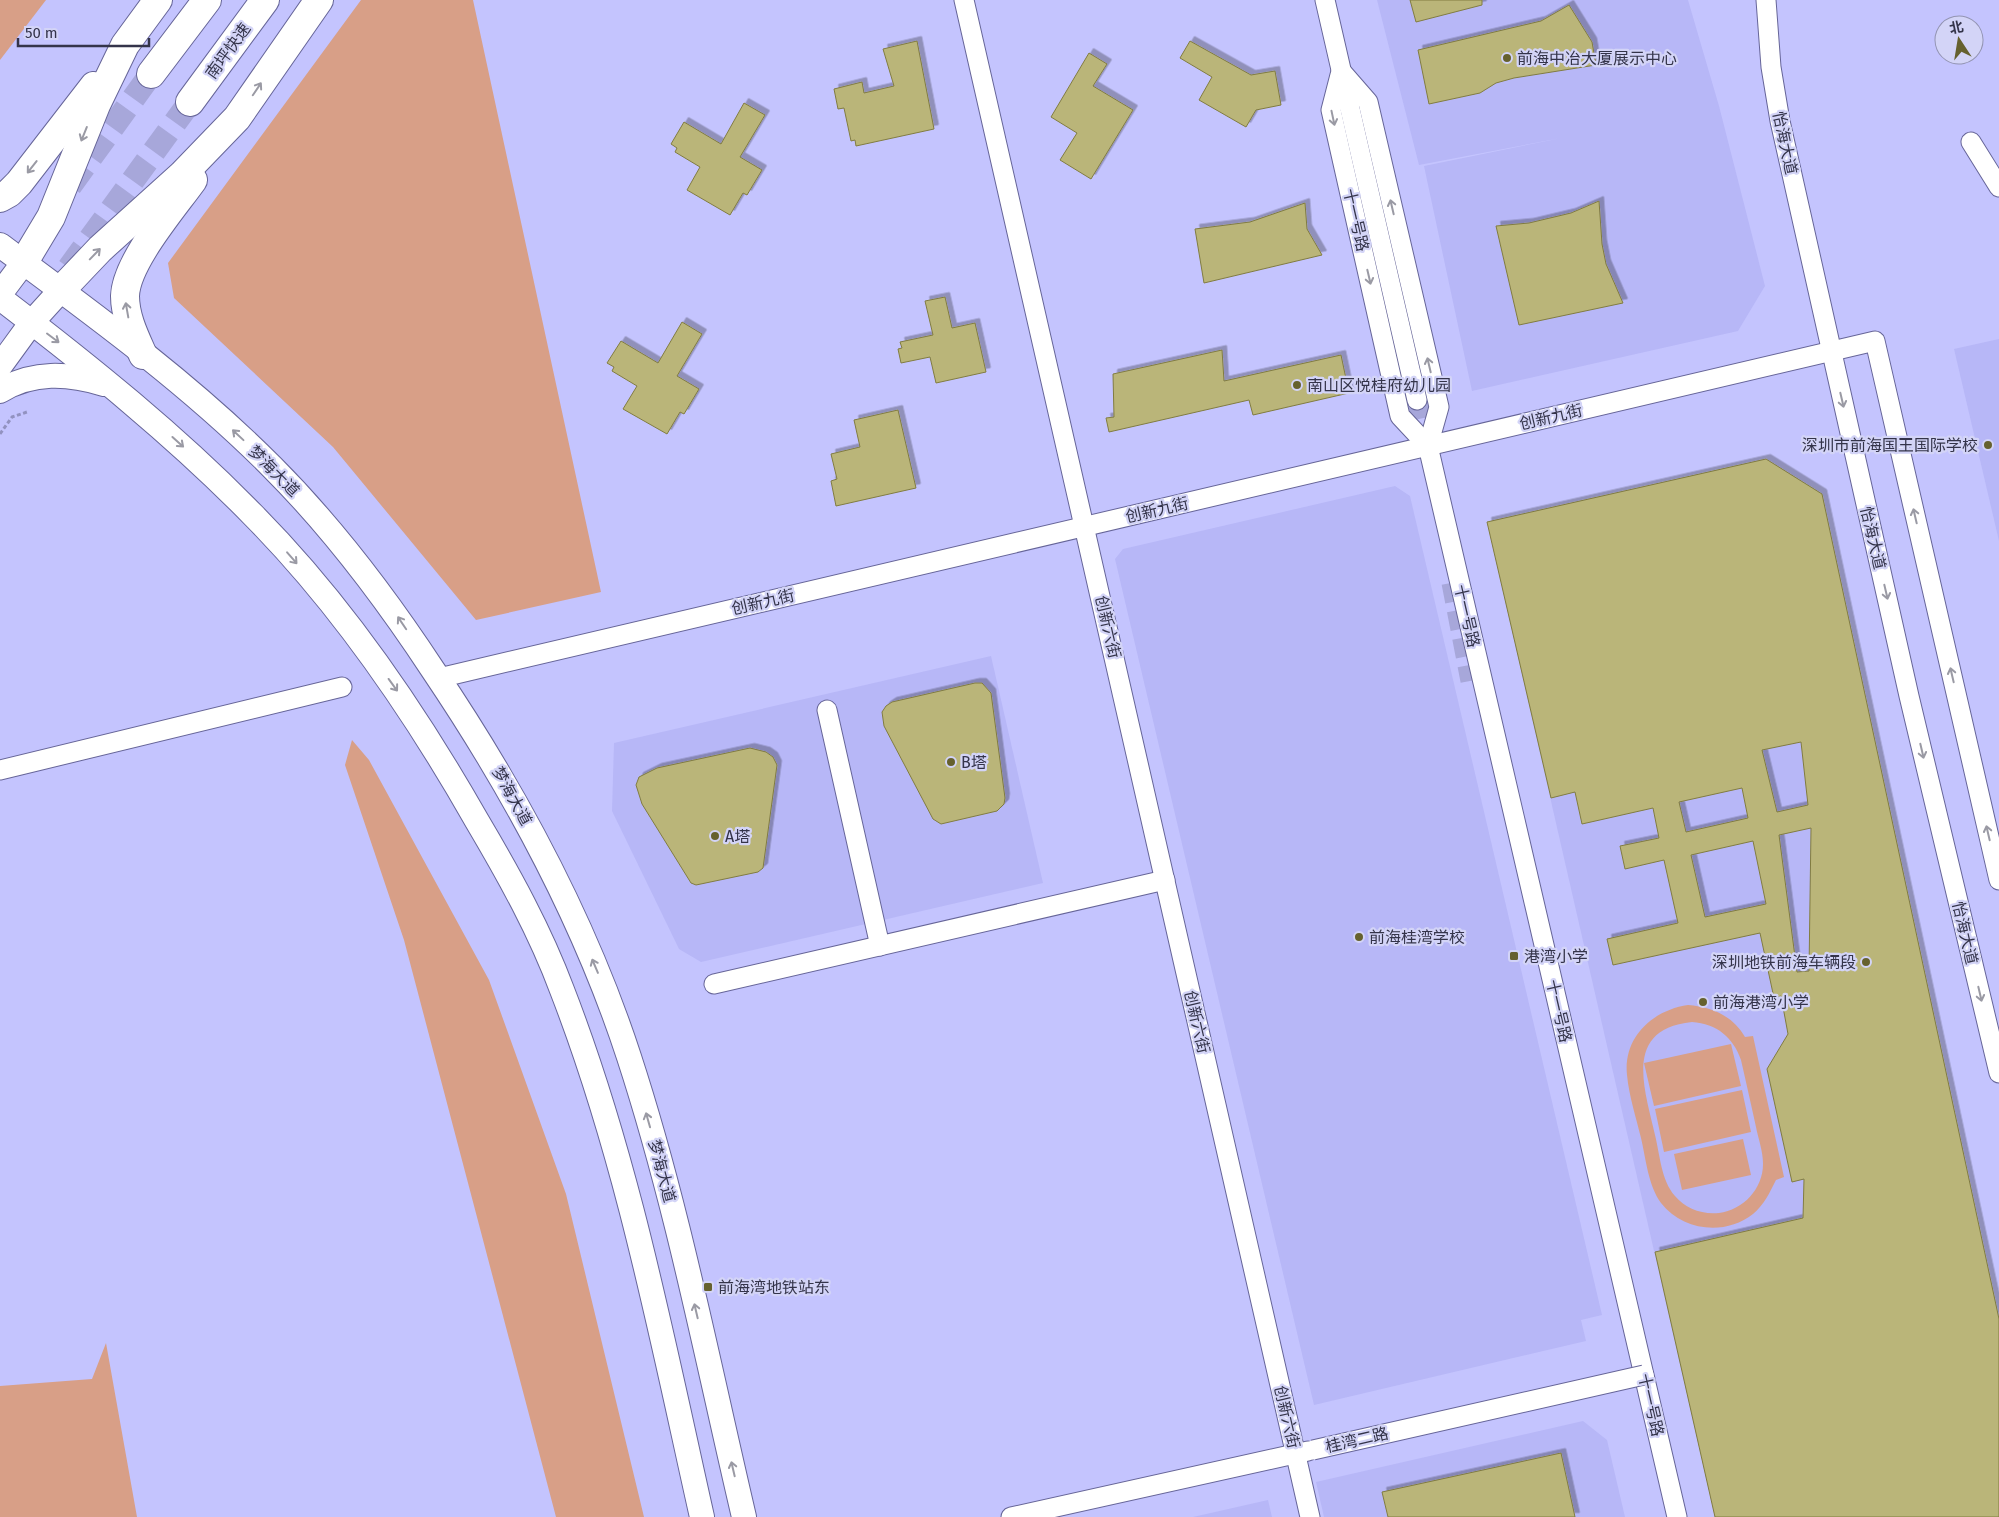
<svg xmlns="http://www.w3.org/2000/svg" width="1999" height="1517" font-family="'Fira Sans','Noto Sans SC',sans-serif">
<defs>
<filter id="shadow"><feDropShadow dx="4.5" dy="-4.5" stdDeviation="0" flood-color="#0004"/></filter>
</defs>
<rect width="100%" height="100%" fill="#c4c4fe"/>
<!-- built -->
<g fill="#b7b7f7">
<polygon points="1377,0 1688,0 1719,106 1765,286 1738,331 1472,391 1424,166 1561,138 1419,165"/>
<polygon points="1999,339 1999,541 1954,349"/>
<polygon points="1766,459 1822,494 1999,1319 1999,1517 1715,1517 1487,522"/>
<polygon points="1395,486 1410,496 1602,1315 1581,1320 1586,1341 1314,1405 1115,559 1123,549"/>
<polygon points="991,656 1043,883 701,962 679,949 612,811 614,743"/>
<polygon points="1583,1421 1607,1440 1625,1517 1324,1517 1316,1482"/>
<polygon points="1268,1500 1272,1517 1193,1517"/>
</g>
<!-- green -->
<g fill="#d89f87" fill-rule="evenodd">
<polygon points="0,0 46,0 0,60"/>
<polygon points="361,0 473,0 601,592 476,620 333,447 174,298 168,263"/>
<polygon points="352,740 369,760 489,980 566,1194 644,1517 556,1517 404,940 345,765"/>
<path d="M1688,1005C1712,1007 1733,1016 1745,1037L1753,1036L1784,1177L1776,1180C1770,1192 1764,1205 1753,1214C1725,1236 1683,1231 1661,1203C1648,1185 1646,1159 1641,1138C1636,1117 1629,1096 1627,1075C1623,1037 1653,1010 1688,1005ZM1692,1022C1717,1024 1733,1037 1741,1060C1746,1082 1751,1104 1756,1127C1758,1138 1763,1151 1763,1164C1763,1189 1743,1210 1719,1213C1702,1215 1685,1208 1675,1196C1661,1180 1660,1155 1655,1135C1645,1090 1622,1029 1692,1022Z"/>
<polygon points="1731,1044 1741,1086 1654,1106 1644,1063"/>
<polygon points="1742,1090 1751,1132 1664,1152 1655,1109"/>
<polygon points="1743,1139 1751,1175 1682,1190 1674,1154"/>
<polygon points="106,1343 137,1517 0,1517 0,1386 92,1379"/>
</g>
<!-- building -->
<g fill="#bab579" stroke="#817c41" fill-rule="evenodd" filter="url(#shadow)">
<polygon points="1410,0 1482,0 1482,5 1416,22"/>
<polygon points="1569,5 1592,42 1596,65 1514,78 1496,83 1480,93 1429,104 1418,50 1541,21"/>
<polygon points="917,41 934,129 856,146 855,140 851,141 844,108 838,109 834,89 862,82 864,93 894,86 883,49"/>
<polygon points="1190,41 1251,75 1275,71 1281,105 1256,110 1246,127 1199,100 1212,77 1180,58"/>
<polygon points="1089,53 1107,64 1093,86 1133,110 1091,179 1060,160 1077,133 1051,117"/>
<polygon points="744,103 765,115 740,157 762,170 747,195 743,193 730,215 687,190 700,167 675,152 677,148 671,144 684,122 721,144"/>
<polygon points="1599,201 1602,244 1606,264 1623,303 1519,325 1496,226 1529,223 1571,213"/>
<polygon points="1305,203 1307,229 1322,255 1204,283 1195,229 1250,222"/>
<polygon points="945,297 952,328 975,323 986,372 936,383 930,357 901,363 898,349 902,348 900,342 933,335 925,301"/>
<polygon points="682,322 702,334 677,376 699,389 684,414 680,412 667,434 623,409 637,386 612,371 614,367 607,363 621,341 658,363"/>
<polygon points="1222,350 1224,381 1341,355 1349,393 1253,415 1249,400 1109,432 1106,418 1114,417 1113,374"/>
<polygon points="898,410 916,488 836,506 831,481 837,479 831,454 860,447 854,420"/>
<path d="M1766,459L1822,494L1999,1319V1517H1715L1655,1252L1803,1218L1804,1179L1792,1182L1767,1069L1788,1034L1781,996L1774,998L1760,933L1613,965L1607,939L1678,923L1664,860L1625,869L1620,846L1659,838L1653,808L1582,824L1575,792L1551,798L1487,522ZM1801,742L1808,805L1777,812L1762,750ZM1742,788L1748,818L1686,832L1679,802ZM1811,828L1809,971L1797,972L1779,835ZM1753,841L1766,904L1705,917L1691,855Z"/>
<polygon points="975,683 982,683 991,693 1005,798 1004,804 997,811 941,824 933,819 884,726 882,712 886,706 892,702"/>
<polygon points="750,748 766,752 773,757 777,765 763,868 758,872 696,885 691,883 642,804 636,785 639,777 657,768"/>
<polygon points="1561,1453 1575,1517 1388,1517 1382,1492"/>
</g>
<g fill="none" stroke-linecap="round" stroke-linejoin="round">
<!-- minor-tunnel -->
<g stroke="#a7a7da" stroke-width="19" stroke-dasharray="19 9" stroke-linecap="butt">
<polyline points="1417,400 1427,451"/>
<polyline points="1451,583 1470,681"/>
</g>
<!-- major-tunnel -->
<g stroke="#a7a7da" stroke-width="24" stroke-dasharray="24 12" stroke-linecap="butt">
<polyline points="70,186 151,74"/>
<polyline points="69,268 190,102"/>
</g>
<defs>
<g id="minor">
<polyline points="964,0 1310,1517"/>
<polyline points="1325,0 1417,400"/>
<polyline points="1766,0 1771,67 1780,121 1909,696 1999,1073"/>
<polyline points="1341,71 1368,102 1439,407 1428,446 1677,1517"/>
<polyline points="1340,75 1331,110 1400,416 1428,446"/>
<polyline points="1971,142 1999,187"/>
<polyline points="439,678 1875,341 1999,880"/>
<polyline points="827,710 880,946"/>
<polyline points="0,770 342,687"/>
<polyline points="714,984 1165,880"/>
<polyline points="1011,1517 1308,1451"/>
</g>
<g id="major">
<path d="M0,245C92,313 191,385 272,467C334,529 385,597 433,670C514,790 584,919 629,1057C678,1207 708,1364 744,1517"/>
<polyline points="0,294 24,262"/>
<path d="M0,298C89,366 176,436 254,516C343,606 415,712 477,821C509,875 540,931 562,990C628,1160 662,1339 702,1517"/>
<polyline points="0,366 32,322 61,290"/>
<path d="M0,391C33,371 68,373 104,384"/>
</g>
<g id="highway">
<polyline points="151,74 207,0"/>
<polyline points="190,102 265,0"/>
<polyline points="0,198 9,193 19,183 94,86"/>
<polyline points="24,262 51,217 96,105 125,45 158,0"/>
<polyline points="61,290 100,249 182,175 237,118 319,0"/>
<path d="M143,355C135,337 125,317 125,296C126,262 173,208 193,180"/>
</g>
</defs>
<!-- minor casing -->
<use href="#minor" stroke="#666598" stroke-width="21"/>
<!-- major casing -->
<use href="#major" stroke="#666598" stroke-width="26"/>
<!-- highway casing -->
<use href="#highway" stroke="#666598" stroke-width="30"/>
<!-- path -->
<polyline stroke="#9292c0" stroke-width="3" stroke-dasharray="4 2.5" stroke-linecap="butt" points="0,434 12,417 27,412"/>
<!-- minor -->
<use href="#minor" stroke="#fff" stroke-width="19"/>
<!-- major -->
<use href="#major" stroke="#fff" stroke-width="24"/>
<!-- highway -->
<use href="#highway" stroke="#fff" stroke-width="28"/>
<defs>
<polyline id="minor-bridge" points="1313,1450 1644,1375"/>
</defs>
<!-- minor-bridge casing -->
<use href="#minor-bridge" stroke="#666598" stroke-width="21" stroke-linecap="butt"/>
<!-- minor-bridge -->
<use href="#minor-bridge" stroke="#fff" stroke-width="19"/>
</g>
<!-- one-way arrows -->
<defs><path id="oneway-shaft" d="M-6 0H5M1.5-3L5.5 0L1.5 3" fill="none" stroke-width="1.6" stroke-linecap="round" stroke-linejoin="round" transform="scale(1.25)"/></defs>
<g stroke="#9a9aa4">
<use href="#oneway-shaft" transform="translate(257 89) rotate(-56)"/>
<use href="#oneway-shaft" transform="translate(1333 118) rotate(78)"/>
<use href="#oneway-shaft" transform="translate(84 134) rotate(112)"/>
<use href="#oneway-shaft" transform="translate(32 167) rotate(128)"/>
<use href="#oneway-shaft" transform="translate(1392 207) rotate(-103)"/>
<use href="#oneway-shaft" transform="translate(95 254) rotate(-46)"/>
<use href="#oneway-shaft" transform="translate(1369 277) rotate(77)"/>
<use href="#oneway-shaft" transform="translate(127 310) rotate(-100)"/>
<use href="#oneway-shaft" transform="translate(53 338) rotate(37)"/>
<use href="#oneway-shaft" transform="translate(1429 365) rotate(-103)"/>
<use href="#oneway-shaft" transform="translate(1842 400) rotate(77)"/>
<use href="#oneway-shaft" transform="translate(238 435) rotate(-137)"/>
<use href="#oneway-shaft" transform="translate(178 442) rotate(42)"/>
<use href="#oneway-shaft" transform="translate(1915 516) rotate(-103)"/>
<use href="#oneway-shaft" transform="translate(292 558) rotate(49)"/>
<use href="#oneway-shaft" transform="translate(1886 592) rotate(77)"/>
<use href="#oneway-shaft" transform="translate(402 623) rotate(-124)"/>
<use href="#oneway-shaft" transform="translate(1952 675) rotate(-103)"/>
<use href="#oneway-shaft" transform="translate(393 685) rotate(54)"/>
<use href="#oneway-shaft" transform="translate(1922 751) rotate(77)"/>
<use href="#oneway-shaft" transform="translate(1988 833) rotate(-103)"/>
<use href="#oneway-shaft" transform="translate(595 966) rotate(-113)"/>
<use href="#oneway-shaft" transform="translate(1980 994) rotate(77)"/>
<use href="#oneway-shaft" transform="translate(648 1120) rotate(-106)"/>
<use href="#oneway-shaft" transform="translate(696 1311) rotate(-103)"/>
<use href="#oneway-shaft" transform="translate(733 1469) rotate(-103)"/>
</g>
<!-- markers -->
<g fill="#66612e" stroke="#d3d4f7" stroke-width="2">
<circle cx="1507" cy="58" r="5"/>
<circle cx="1297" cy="385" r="5"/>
<circle cx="1988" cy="445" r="5"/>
<circle cx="951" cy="762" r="5"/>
<circle cx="715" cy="836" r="5"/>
<circle cx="1359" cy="937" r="5"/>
<rect x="1509" y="951" width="10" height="10" rx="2.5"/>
<circle cx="1866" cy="962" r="5"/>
<circle cx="1703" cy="1002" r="5"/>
<rect x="703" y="1282" width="10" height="10" rx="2.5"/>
</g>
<g text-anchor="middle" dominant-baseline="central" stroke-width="4.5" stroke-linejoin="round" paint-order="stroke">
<!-- street labels -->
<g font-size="16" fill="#34344a" stroke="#d3d4f7">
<text transform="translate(228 51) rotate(-54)">南坪快速</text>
<text transform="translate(1785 143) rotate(78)">怡海大道</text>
<text transform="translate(1356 220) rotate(77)">十一号路</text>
<text transform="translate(1551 417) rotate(-13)">创新九街</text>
<text transform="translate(274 471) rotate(45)">梦海大道</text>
<text transform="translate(1157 510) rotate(-13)">创新九街</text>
<text transform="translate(1873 538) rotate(77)">怡海大道</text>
<text transform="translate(763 602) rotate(-13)">创新九街</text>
<text transform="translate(1467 616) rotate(77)">十一号路</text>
<text transform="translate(1108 627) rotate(77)">创新六街</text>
<text transform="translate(512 796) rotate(61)">梦海大道</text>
<text transform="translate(1965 933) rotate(77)">怡海大道</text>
<text transform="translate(1559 1011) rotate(77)">十一号路</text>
<text transform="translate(1197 1022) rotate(77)">创新六街</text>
<text transform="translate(662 1171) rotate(75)">梦海大道</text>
<text transform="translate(1651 1405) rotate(77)">十一号路</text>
<text transform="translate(1287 1417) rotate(77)">创新六街</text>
<text transform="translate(1357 1440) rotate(-13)">桂湾二路</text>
</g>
<!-- poi labels -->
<g font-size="16" fill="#34344a" stroke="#d3d4f7" text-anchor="start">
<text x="1517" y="58">前海中冶大厦展示中心</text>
<text x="1307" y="385">南山区悦桂府幼儿园</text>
<text x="1978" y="445" text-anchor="end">深圳市前海国王国际学校</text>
<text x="961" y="762">B塔</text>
<text x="725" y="836">A塔</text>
<text x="1369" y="937">前海桂湾学校</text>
<text x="1524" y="956">港湾小学</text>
<text x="1856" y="962" text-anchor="end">深圳地铁前海车辆段</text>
<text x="1713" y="1002">前海港湾小学</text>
<text x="718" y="1287">前海湾地铁站东</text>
</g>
</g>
<!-- north arrow -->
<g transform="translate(1959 40) rotate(348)"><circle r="24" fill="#d3d4f7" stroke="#9394b2"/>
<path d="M0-4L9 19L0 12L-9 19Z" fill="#66612e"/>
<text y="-8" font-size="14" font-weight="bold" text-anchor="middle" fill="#34344a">北</text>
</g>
<!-- scale -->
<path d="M18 38v8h131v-8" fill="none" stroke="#34344a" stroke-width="2.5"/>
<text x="25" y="38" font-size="15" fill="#34344a" stroke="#d3d4f7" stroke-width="4" paint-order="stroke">50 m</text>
</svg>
